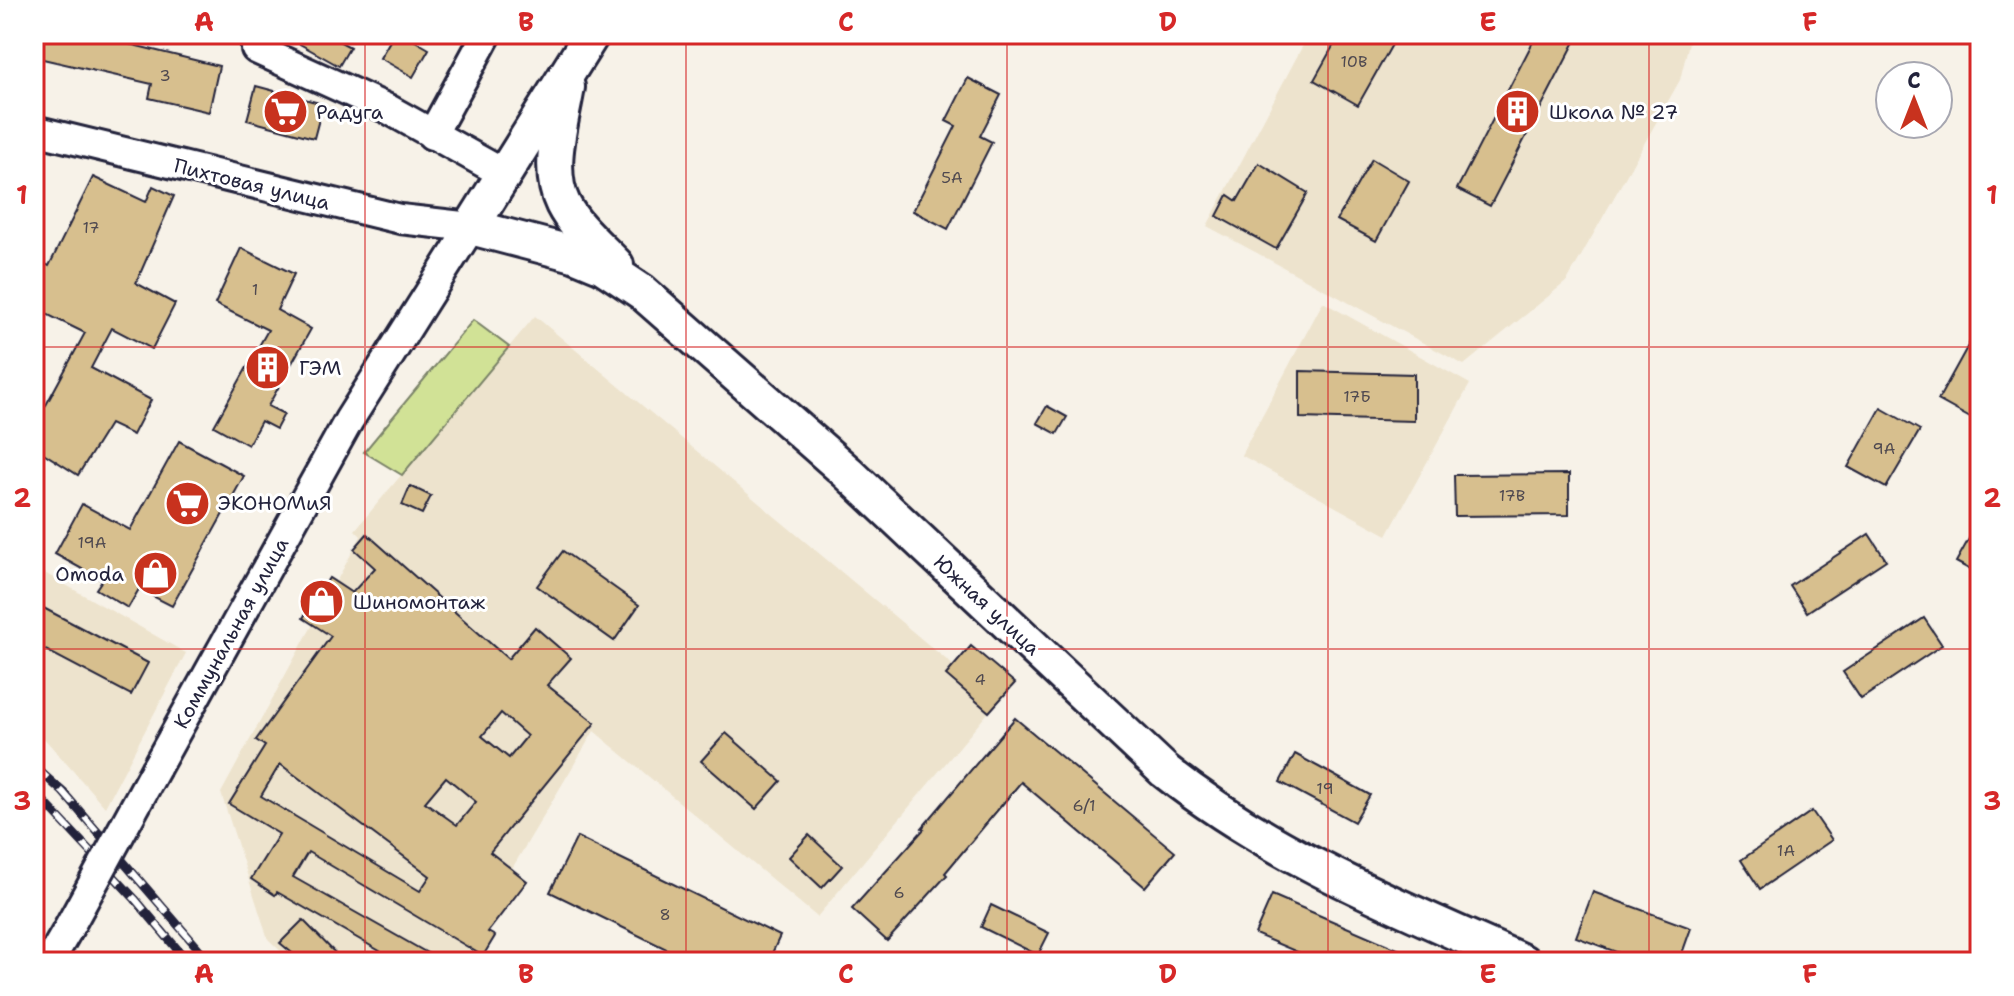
<svg xmlns="http://www.w3.org/2000/svg" width="2014" height="996" font-family="'Shantell Sans',sans-serif">
<rect width="100%" height="100%" fill="#f7f2e8"/>
<filter id="ink" filterUnits="userSpaceOnUse"><feTurbulence type="fractalNoise" baseFrequency=".0125" numOctaves="2"/><feDisplacementMap in="SourceGraphic" scale="16" xChannelSelector="R" yChannelSelector="G"/><feConvolveMatrix kernelMatrix="1 2 1 2 8 2 1 2 1" color-interpolation-filters="sRGB"/></filter>
<g filter="url(#ink)">
<!-- built -->
<g fill="#ede3cd">
<polygon points="1309,34 1691,34 1680,80 1567,281 1464,365 1207,226"/>
<polygon points="1323,302 1470,384 1387,535 1241,455"/>
<polygon points="535,316 997,702 817,917 594,731 492,902 478,962 292,962 268,939 221,793 361,536 355,530"/>
<polygon points="34,567 186,653 105,807 34,727"/>
</g>
<!-- green -->
<polygon fill="#d1e296" stroke="#7a8268" stroke-width="2" points="473,320 509,347 402,475 364,452"/>
<!-- building -->
<g fill="#d7bf8e" stroke="#22223b" stroke-width="2" fill-rule="evenodd">
<polygon points="34,34 88,34 219,66 209,112 149,98 152,84 34,57"/>
<polygon points="282,34 326,34 350,47 339,66"/>
<polygon points="394,34 403,34 429,49 413,77 380,58"/>
<polygon points="1345,34 1398,34 1358,105 1314,80 1337,39 1341,41"/>
<polygon points="1537,34 1579,34 1490,206 1457,189"/>
<polygon points="968,78 1001,95 980,136 992,142 948,229 913,211 956,126 946,121"/>
<polygon points="256,86 323,104 314,138 247,120"/>
<polygon points="1372,159 1409,181 1376,241 1337,220"/>
<polygon points="1259,163 1308,193 1276,249 1217,216 1228,195 1237,201"/>
<polygon points="93,177 146,202 153,186 174,196 136,283 175,304 152,349 112,328 91,368 151,400 133,435 110,424 78,475 34,447 34,398 46,405 85,333 34,308 34,259 49,266"/>
<polygon points="241,248 294,274 277,310 311,329 268,406 284,414 276,429 261,421 248,445 214,426 268,330 215,304"/>
<polygon points="1980,324 1980,404 1972,419 1938,400"/>
<polygon points="1300,371 1414,374 1414,421 1300,418"/>
<polygon points="1047,406 1067,417 1057,434 1037,423"/>
<polygon points="1881,408 1920,430 1886,488 1848,467"/>
<polygon points="179,441 244,476 172,606 139,589 128,608 96,589 102,580 55,554 82,504 130,530"/>
<polygon points="1569,474 1569,515 1455,516 1454,475"/>
<polygon points="410,486 431,496 422,514 402,505"/>
<polygon points="1980,519 1980,575 1956,562"/>
<path d="M367,534L508,659L535,627L571,658L547,685L595,723L490,852L527,881L488,932L495,936L483,956L308,852L293,877L443,962H399L277,892L275,895L251,879L279,834L229,804L265,746L256,740L331,636L303,618L329,578L352,593L375,568L354,549ZM501,713L527,736L509,758L482,736ZM280,764L430,876L420,891L261,796ZM446,777L476,802L457,825L425,802Z"/>
<polygon points="1869,534 1886,560 1807,612 1790,586"/>
<polygon points="563,551 639,605 614,641 537,586"/>
<polygon points="34,603 148,663 131,695 34,644"/>
<polygon points="1924,618 1942,645 1861,699 1843,672"/>
<polygon points="971,646 1015,683 989,712 946,675"/>
<polygon points="1015,718 1175,852 1145,887 1021,782 945,873 947,875 887,941 852,909 924,829 922,828"/>
<polygon points="726,733 781,781 756,809 701,761"/>
<polygon points="1295,754 1370,795 1354,822 1280,782"/>
<polygon points="1812,811 1832,840 1760,889 1741,860"/>
<polygon points="809,835 842,866 822,888 789,857"/>
<polygon points="577,837 780,936 768,962 693,962 550,892"/>
<polygon points="1593,892 1691,928 1679,962 1643,962 1576,937"/>
<polygon points="1272,895 1400,950 1395,962 1321,962 1255,934"/>
<polygon points="991,905 1049,933 1038,955 981,927"/>
<polygon points="303,920 344,962 303,962 280,943"/>
</g>
<g fill="none" stroke-linecap="round" stroke-linejoin="round">
<defs>
<g id="minor">
<polyline points="265,34 256,49 388,109 506,175"/>
<polyline points="34,130 400,219 471,227 349,420 156,768"/>
<polyline points="432,135 487,34"/>
<polyline points="49,962 67,931"/>
</g>
<g id="major">
<path d="M592,34L471,227L574,254L603,266L642,292L847,472L1165,771C1274,857 1397,906 1523,962"/>
<path d="M567,87C561,123 546,170 563,204C575,228 598,246 616,265"/>
</g>
</defs>
<!-- minor casing -->
<use href="#minor" stroke="#22223b" stroke-width="34"/>
<!-- major casing -->
<use href="#major" stroke="#22223b" stroke-width="40"/>
<!-- minor -->
<use href="#minor" stroke="#fff" stroke-width="28"/>
<!-- major -->
<use href="#major" stroke="#fff" stroke-width="34"/>
<defs>
<g id="rail">
<polyline points="34,766 63,792 210,962"/>
<polyline points="34,791 135,899 188,962"/>
</g>
</defs>
<!-- rail casing -->
<use href="#rail" stroke="#22223b" stroke-width="9"/>
<!-- rail -->
<use href="#rail" stroke="#fff" stroke-width="6" stroke-dasharray="18" stroke-linecap="butt"/>
<defs>
<polyline id="minor-bridge" points="67,931 156,768"/>
</defs>
<!-- minor-bridge casing -->
<use href="#minor-bridge" stroke="#22223b" stroke-width="34" stroke-linecap="butt"/>
<!-- minor-bridge -->
<use href="#minor-bridge" stroke="#fff" stroke-width="28"/>
</g>
</g>
<!-- grid -->
<path fill="none" stroke="#d62828" stroke-width="2" stroke-opacity="0.55" d="M365,34V962M686,34V962M1007,34V962M1328,34V962M1649,34V962M34,347H1980M34,649H1980"/>
<!-- icons -->
<defs>
<symbol id="supermarket-disc" viewBox="-11 -11 22 22"><circle r="9.5" fill="#c8321e" stroke="#fff"/><path d="M-6-5.5h2.5l.6 2H6L4.5 2H-2.5L-4.4-4H-6ZM-1.5 3.2a1.3 1.3 0 1 0 .1 0ZM3 3.2a1.3 1.3 0 1 0 .1 0Z" fill="#fff"/></symbol>
<symbol id="building-disc" viewBox="-11 -11 22 22"><circle r="9.5" fill="#c8321e" stroke="#fff"/><path d="M-4-6H4V6H1V3H-1V6H-4ZM-2.5-4.3h1.7v1.8h-1.7ZM.8-4.3h1.7v1.8H.8ZM-2.5-1h1.7V.8h-1.7ZM.8-1h1.7V.8H.8Z" fill="#fff"/></symbol>
<symbol id="shop-disc" viewBox="-11 -11 22 22"><circle r="9.5" fill="#c8321e" stroke="#fff"/><path d="M-5-2.5h2.3a2.7 3.5 0 0 1 5.4 0H5L5.5 6h-11ZM-1.5-2.5h3a1.5 2.3 0 0 0-3 0Z" fill="#fff"/></symbol>
</defs>
<g fill-rule="evenodd">
<use href="#supermarket-disc" x="260" y="86" width="51" height="51"/>
<use href="#building-disc" x="1492" y="86" width="51" height="51"/>
<use href="#building-disc" x="242" y="342" width="51" height="51"/>
<use href="#supermarket-disc" x="162" y="478" width="51" height="51"/>
<use href="#shop-disc" x="130" y="548" width="51" height="51"/>
<use href="#shop-disc" x="296" y="576" width="51" height="51"/>
</g>
<g text-anchor="middle" dominant-baseline="central" stroke-width="6" stroke-linejoin="round" paint-order="stroke">
<!-- number labels -->
<g font-size="16" fill="#4f4950">
<text x="1354" y="61">10В</text>
<text x="165" y="75">3</text>
<text x="952" y="177">5А</text>
<text x="91" y="227">17</text>
<text x="255" y="289">1</text>
<text x="1357" y="396">17Б</text>
<text x="1884" y="448">9А</text>
<text x="1512" y="495">17В</text>
<text x="92" y="542">19А</text>
<text x="980" y="679">4</text>
<text x="1325" y="788">19</text>
<text x="1084" y="805">6/1</text>
<text x="1786" y="850">1А</text>
<text x="899" y="892">6</text>
<text x="665" y="914">8</text>
</g>
<!-- poi labels -->
<g font-size="20" fill="#22223b" stroke="#fff" text-anchor="start">
<text x="316" y="112">Радуга</text>
<text x="1549" y="112">Школа № 27</text>
<text x="299" y="368">ГЭМ</text>
<text x="218" y="503">ЭКОНОМиЯ</text>
<text x="124" y="574" text-anchor="end">Omoda</text>
<text x="353" y="602">Шиномонтаж</text>
</g>
<!-- street labels -->
<g font-size="20" fill="#22223b" stroke="#fff">
<text transform="translate(252 184) rotate(14)">Пихтовая улица</text>
<text transform="translate(987 605) rotate(43)">Южная улица</text>
<text transform="translate(231 633) rotate(-61)">Коммунальная улица</text>
</g>
</g>
<!-- margin -->
<rect width="2014" height="996" fill="none" stroke="#fff" stroke-width="88"/>
<!-- north arrow -->
<g transform="translate(1914 100)"><circle r="38" fill="#ffffff" stroke="#a7a7b1" stroke-width="2"/>
<path d="M0-6L14 30L0 20L-14 30Z" fill="#c8321e"/>
<text y="-12" font-size="22" font-weight="bold" text-anchor="middle" fill="#22223b">С</text>
</g>
<rect x="44" y="44" width="1926" height="908" fill="none" stroke="#d62828" stroke-width="3"/>
<g font-size="26" text-anchor="middle" font-weight="bold" fill="#d62828">
<text x="204" y="31">A</text>
<text x="526" y="31">B</text>
<text x="846" y="31">C</text>
<text x="1168" y="31">D</text>
<text x="1488" y="31">E</text>
<text x="1810" y="31">F</text>
<text x="22" y="204">1</text>
<text x="1992" y="204">1</text>
<text x="22" y="507">2</text>
<text x="1992" y="507">2</text>
<text x="22" y="810">3</text>
<text x="1992" y="810">3</text>
<text x="204" y="983">A</text>
<text x="526" y="983">B</text>
<text x="846" y="983">C</text>
<text x="1168" y="983">D</text>
<text x="1488" y="983">E</text>
<text x="1810" y="983">F</text>
</g>
</svg>
